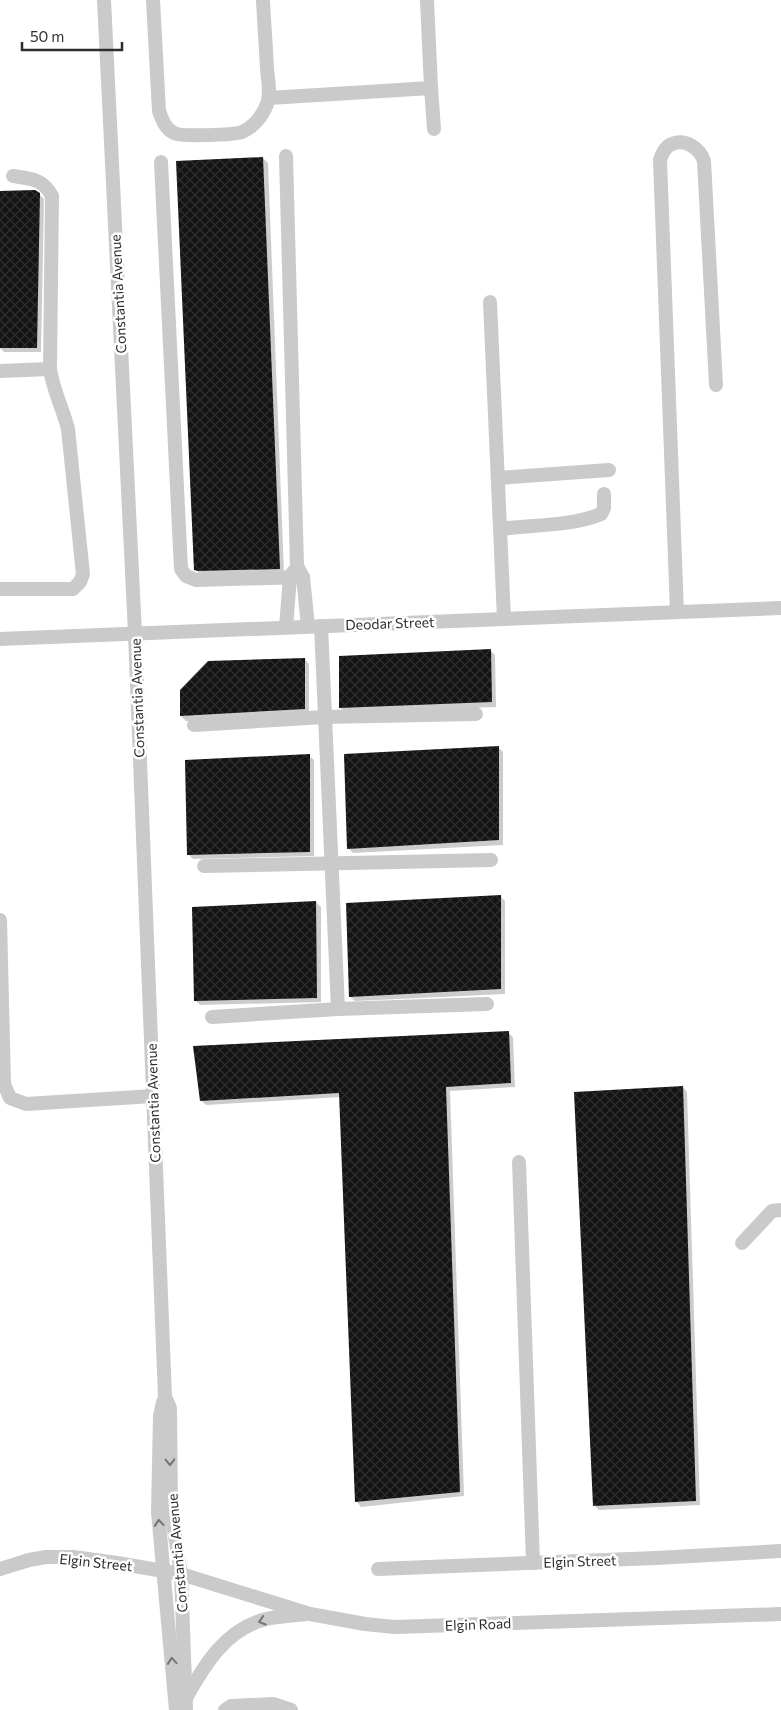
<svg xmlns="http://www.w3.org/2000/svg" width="781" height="1710" font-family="Commissioner,sans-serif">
<defs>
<pattern id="building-cross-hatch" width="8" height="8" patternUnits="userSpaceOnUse" patternTransform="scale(1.25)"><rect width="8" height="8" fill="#141414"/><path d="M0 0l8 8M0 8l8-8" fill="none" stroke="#2e2e2e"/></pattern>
</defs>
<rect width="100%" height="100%" fill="#fff"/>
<!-- shadow -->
<g fill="#0003">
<polygon points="263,158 268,163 284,573 200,574 195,569"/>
<polygon points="39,194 44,199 41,352 4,352 0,348 0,209"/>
<polygon points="490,650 495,655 496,707 345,712 340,707"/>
<polygon points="305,659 309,664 309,713 186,721 181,716"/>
<polygon points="498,747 503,752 503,845 353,853 348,848"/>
<polygon points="309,756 314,760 314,856 193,859 188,854"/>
<polygon points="500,896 505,901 505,994 355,1001 350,997"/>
<polygon points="316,902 321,907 321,1002 200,1005 195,1000 193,908"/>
<polygon points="508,1033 513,1037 515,1087 450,1091 464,1496 361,1507 357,1502 340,1097 206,1105 201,1100"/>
<polygon points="683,1087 687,1092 700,1505 599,1510 594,1505"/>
</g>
<!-- building -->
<g fill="url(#building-cross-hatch)">
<polygon points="263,157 280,569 198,571 194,570 176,161"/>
<polygon points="35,190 40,193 37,348 0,348 0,191"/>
<polygon points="491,649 492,702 339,708 339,656"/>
<polygon points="305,658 305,709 180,716 180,690 208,661"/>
<polygon points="499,746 499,840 347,849 344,754"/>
<polygon points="310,754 310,852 187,855 185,760"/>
<polygon points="501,895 501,989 349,997 346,903"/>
<polygon points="316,901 317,998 194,1001 192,907"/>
<polygon points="509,1031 511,1083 446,1087 460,1492 355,1502 339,1093 200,1101 193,1046"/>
<polygon points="683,1086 696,1501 593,1506 574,1092"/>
</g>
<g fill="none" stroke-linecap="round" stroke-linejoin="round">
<!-- minor -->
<g stroke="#cacaca" stroke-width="14">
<polyline points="104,0 135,633 165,1397 170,1408 171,1511 181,1574 186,1710"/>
<path d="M153,0L159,111C162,119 165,129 174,133C181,137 234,135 242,132C254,127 263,115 267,104C271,94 268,80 267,69C266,46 264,23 263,0"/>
<polyline points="427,0 431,88"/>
<polyline points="269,98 431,88 434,129"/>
<polyline points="286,156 297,566 303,577 308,626"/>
<polyline points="161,162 181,569 186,576 196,580 303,577"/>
<polyline points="490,302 504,619"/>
<polyline points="0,371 50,369"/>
<polyline points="498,478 609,470"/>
<path d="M500,529C530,525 573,526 601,514L604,508V494"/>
<path d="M0,589H73L80,582L83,574L68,429C63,409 53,390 50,369L52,196C43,179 32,179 13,176"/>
<path d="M677,612L660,160C662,154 665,146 672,144C686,138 700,149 704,161L716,385"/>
<polyline points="321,626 338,1009"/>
<polyline points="286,627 290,577 294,571"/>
<polyline points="0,639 781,608"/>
<polyline points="194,725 325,717 476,714"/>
<polyline points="204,866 491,860"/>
<polyline points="0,920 4,1084 10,1098 26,1104 153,1096"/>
<polyline points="212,1017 338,1009 487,1004"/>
<polyline points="519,1162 533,1563"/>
<polyline points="742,1243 772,1211 781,1210"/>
<polyline points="163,1402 160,1416 158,1512 176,1710"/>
<polyline points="0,1569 29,1560 46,1557 73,1557 117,1563 181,1574 310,1614 365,1624 395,1627 781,1614"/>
<polyline points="378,1569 656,1558 781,1551"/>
<path d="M186,1698C205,1664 226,1629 266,1619C279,1616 292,1616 305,1614"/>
<polyline points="225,1710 231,1706 273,1704 291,1710"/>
</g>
</g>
<!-- one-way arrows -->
<defs><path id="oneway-chevron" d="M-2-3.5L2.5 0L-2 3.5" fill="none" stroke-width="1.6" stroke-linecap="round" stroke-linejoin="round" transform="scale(1.25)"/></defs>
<g stroke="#747474">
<use href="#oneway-chevron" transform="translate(170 1462) rotate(89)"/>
<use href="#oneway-chevron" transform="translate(159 1523) rotate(-95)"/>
<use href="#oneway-chevron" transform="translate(262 1621) rotate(164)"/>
<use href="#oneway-chevron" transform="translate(172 1661) rotate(-95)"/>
</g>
<g text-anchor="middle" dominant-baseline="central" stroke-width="5" stroke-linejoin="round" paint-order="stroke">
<!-- street labels -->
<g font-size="14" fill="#2d2d2d" stroke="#fff">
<text transform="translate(118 294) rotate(-93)">Constantia Avenue</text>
<text transform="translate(390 623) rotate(-2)">Deodar Street</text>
<text transform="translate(137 698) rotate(-92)">Constantia Avenue</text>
<text transform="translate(153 1103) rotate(-92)">Constantia Avenue</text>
<text transform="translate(177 1553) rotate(-95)">Constantia Avenue</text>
<text transform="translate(580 1561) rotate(-2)">Elgin Street</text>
<text transform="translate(96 1562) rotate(6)">Elgin Street</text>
<text transform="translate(478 1624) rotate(-2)">Elgin Road</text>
</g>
</g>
<!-- scale -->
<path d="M22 42v8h100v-8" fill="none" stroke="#2d2d2d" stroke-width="2.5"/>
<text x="30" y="42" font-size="15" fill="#2d2d2d" stroke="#ffffff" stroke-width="4" paint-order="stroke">50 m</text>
</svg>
